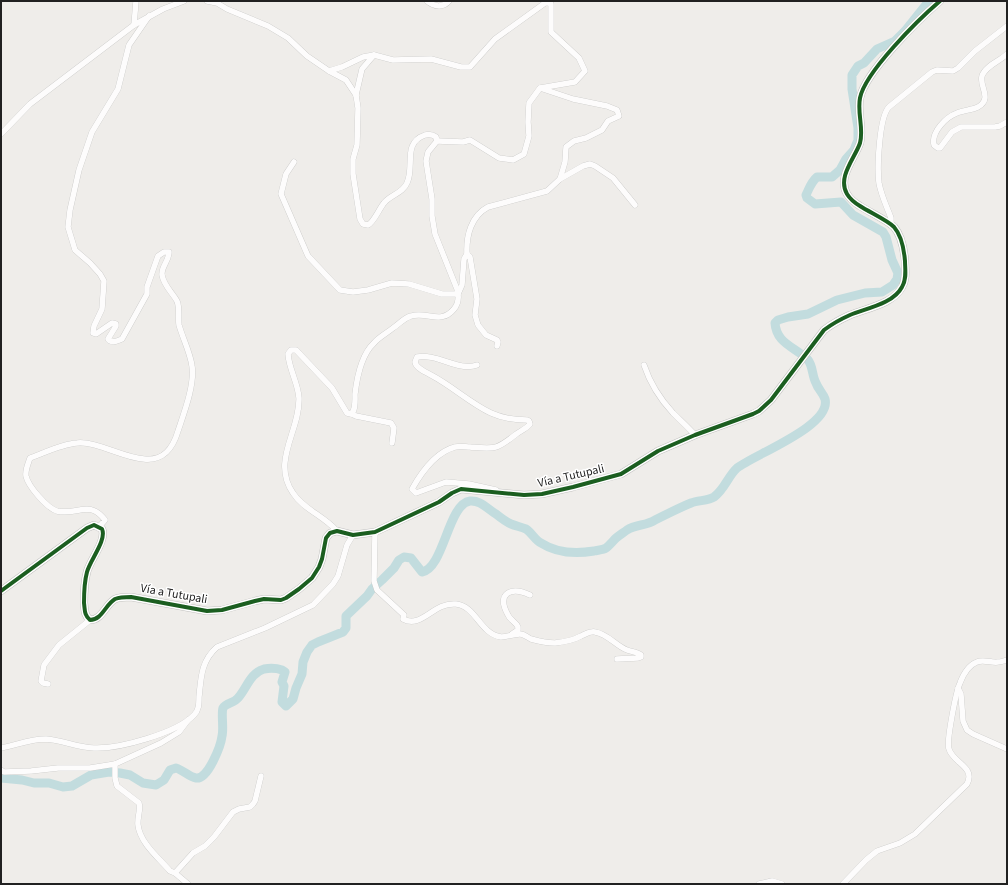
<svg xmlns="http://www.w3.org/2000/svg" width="1008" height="885" font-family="'Source Sans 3',sans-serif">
<rect width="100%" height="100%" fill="#efedea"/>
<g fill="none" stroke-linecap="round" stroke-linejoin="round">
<!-- river -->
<path stroke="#c2dcde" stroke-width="9" d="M1,778L22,780L34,783H49L63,787L72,786L91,775L109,772L120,773L130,775L143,783L156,785L164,780L170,770L176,768C183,770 189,777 196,778C208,780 221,745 222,736C224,729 221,713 223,708C226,703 234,703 238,698C247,688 250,673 264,669C270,668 276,668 282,670L285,672L282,682L284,686L282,702L286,706L293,699L296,688L302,674L303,662L307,652L312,645L318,642L343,632L346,628V616L367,596L372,589L382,580L394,568L399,560L404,557L411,558L422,572C444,568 448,504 470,501C481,500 487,509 496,514C501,518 506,522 511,524C516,526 521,527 526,529C532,533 535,540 541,543C558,554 576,554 594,551C598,550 603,550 606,548C609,546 612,542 615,539C618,536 623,533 627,530C636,524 646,526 655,520C667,514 679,508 691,503C698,500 708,501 714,497C725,489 728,476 737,468C753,455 832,426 825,399C823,393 818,389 816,383C812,376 813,366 808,360C807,358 803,356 801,354C789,345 776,340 775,323L778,320L788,317L808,314L837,300L865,293L882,292L893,285L897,279L898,273L892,260L886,237L883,232L853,215L841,202L815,204L807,198L806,195C809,189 811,182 817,177H832L840,170L846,159L854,150L858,140V128L852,89V75L858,66L864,63L877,49L895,41L905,31L929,1"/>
<defs>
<g id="minor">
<path d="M207,1L217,3L227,9L268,26L288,38L307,56L329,71L346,80L356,95L358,108L357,145L353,159V174L360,219L363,224L368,225C374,222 379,209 384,203C390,195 403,193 407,183C415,166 402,143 425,135C429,134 432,134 436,137L437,141L428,152L426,161L432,199V216L435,234L457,289C459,296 459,303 454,309C441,325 427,311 411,316C404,318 399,324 393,328C387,333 379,337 374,343C361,355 357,377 355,394C355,400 356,410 351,414L347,413L332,388L296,350H291L288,354C289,369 298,383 299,398C300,431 271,461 293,493C303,509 324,516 337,531"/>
<path d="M427,1C434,7 443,8 449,1"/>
<polyline points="134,25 136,1"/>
<path d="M1007,54C1000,61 985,66 982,76C979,87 993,98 978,107C972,110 964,110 957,113C946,117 931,132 934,145L938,148H940L952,132L961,127H995L1000,126L1007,122"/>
<polyline points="329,71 342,67 363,57 374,55 393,60 431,59 461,67 470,67 495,39 545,3 549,3 551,4 551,32 579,58 585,71 575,82 540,88 529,103 528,122 529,136 524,154 513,160 499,158 470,140 463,142 437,141"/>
<polyline points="540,88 573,99 607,106 617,110 619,116 608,121 602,130 586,138 574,141 566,147 565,162 560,179"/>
<polyline points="356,95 362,69 374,55"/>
<polyline points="1,134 30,104 134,25 163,9 184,1"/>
<polyline points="294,162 286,174 281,194 308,256 340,290 353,292 368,290 392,283 409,284 442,294 458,294 462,285 464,259 467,254 470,257 477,299 475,315 478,325 486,335 497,340 498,342 497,346"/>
<path d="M891,225V218C887,207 881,195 879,183C877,169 879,117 889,107L932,72L937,70L953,71L958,68L975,51L1007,26"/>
<path d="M467,254C466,236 471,216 488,207L547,191L560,179L583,166L590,164L595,166L613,178L635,205"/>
<path d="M477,365C459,372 437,353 417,357L415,362C416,368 425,372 431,375C452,386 470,403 491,413C502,418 515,420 527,420L529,421L530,424C526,429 520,431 515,435C496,450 495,449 470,447C466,447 460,446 455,447C436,452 421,473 412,489L416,493L446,482L469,484L496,490"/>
<path d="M644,365C650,383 660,399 673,413C680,420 688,427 695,435"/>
<polyline points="352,414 356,416 391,423 394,428 392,443"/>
<path d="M99,527L105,520C89,499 77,516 57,511C47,508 28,486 26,476C25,470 28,464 30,458C44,453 62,444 77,443C97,441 123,458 144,459C164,461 173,448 178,431C184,413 195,384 192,366C190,352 183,339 179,325C178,318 180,308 177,301C172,292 164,286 162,275C161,267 169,261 169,252H164L158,256L147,287V294L122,339C117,341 112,344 108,339L116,326V324L112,323L96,334L93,333L94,326L102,309L104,281L100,274L90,263L75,250L68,227L70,210L79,170L92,132L118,89L129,45L149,16"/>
<path d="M375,532L374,581L377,590L404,615L403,619C422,629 433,602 456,604C476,606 480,634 501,637C507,637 513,634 520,634C524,634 527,637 531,639C538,641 548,643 555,643C563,642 574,640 581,636C586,634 589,631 595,632C608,634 616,646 627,650C632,652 637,652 641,655V657L638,658L617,659"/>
<path d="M512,634L518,630V627C516,622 510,620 508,615C496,593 511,586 530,595"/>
<polyline points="48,684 43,683 41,681 44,665 59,645 90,620"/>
<polyline points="958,688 961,694 963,721 967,730 973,734 1007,749"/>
<path d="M188,720L179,732L161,743L115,764V778L117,786L139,803C141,810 137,818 138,825C140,843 159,858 170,871L175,873L193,853L205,846L214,837L233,812L239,809L250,807L253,804L255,801L261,776"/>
<path d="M1,748C16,745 31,739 46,739C62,740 78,748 94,748C119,749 177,733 194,715C199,710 199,704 199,697C201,678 201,661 217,647L265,628L313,605L333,584L338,576L347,545L353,535"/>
<polyline points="1,770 4,772 31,771 58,768 90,768 115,764"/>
<polyline points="175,873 188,884"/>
<polyline points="759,884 772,881 782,884"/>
<path d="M843,884L866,860L877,851L900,843L915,834L967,784C976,767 953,763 949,749C946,742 956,692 960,683C963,675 969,665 977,662C983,659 991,663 998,662C1001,662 1004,661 1007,660"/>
</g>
<path id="tertiary" d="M1,591L87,528L94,525L102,529C107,540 90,560 87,572C84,583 84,592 84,603C85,610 84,615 90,620C102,620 105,605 115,599C120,597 125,597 131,597L207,611L222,610L255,601L264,599L281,600L286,598L299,589L312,578L319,567L322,559L326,538L330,533L337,531L353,535L375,532L439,502L452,493L461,489L524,495L542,494L573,487L621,474L658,451L695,435L753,414L759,411L771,400L824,330C832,324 841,319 850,315C867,308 893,304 902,287C907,279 905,269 905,261C904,249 901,235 894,227C887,220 869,212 860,206C855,203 850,199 847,194C837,177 855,158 860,143C864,129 857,113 860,98C865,72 919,19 940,1"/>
</defs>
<!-- minor casing -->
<use href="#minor" stroke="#c2c2c0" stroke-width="6"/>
<!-- tertiary casing -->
<use href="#tertiary" stroke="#c2c2c0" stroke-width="8"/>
<!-- minor -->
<use href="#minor" stroke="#fdfcfc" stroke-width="5.5"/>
<!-- tertiary -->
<use href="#tertiary" stroke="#fdfcfc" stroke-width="7"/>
<defs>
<path id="cycleway" d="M1,591L87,528L94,525L102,529C107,540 90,560 87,572C84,583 84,592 84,603C85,610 84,615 90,620C102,620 105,605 115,599C120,597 125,597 131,597L207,611L222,610L255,601L264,599L281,600L286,598L299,589L312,578L319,567L322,559L326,538L330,533L337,531L353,535L375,532L439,502L452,493L461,489L524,495L542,494L573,487L621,474L658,451L695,435L753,414L759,411L771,400L824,330C832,324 841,319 850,315C867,308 893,304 902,287C907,279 905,269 905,261C904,249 901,235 894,227C887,220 869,212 860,206C855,203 850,199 847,194C837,177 855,158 860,143C864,129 857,113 860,98C865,72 919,19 940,1"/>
</defs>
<!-- cycleway casing -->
<use href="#cycleway" stroke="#fff" stroke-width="6"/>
<!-- cycleway -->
<use href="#cycleway" stroke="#1b5e20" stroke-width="4"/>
</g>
<g text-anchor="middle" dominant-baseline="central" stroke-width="3" stroke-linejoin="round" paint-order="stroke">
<!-- street labels -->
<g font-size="12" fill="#212121" stroke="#fff">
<text transform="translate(571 476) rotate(-13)">Vía a Tutupali</text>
<text transform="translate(174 594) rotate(10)">Vía a Tutupali</text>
</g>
</g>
<!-- border -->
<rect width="1008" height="885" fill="none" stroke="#212121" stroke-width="4"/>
</svg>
